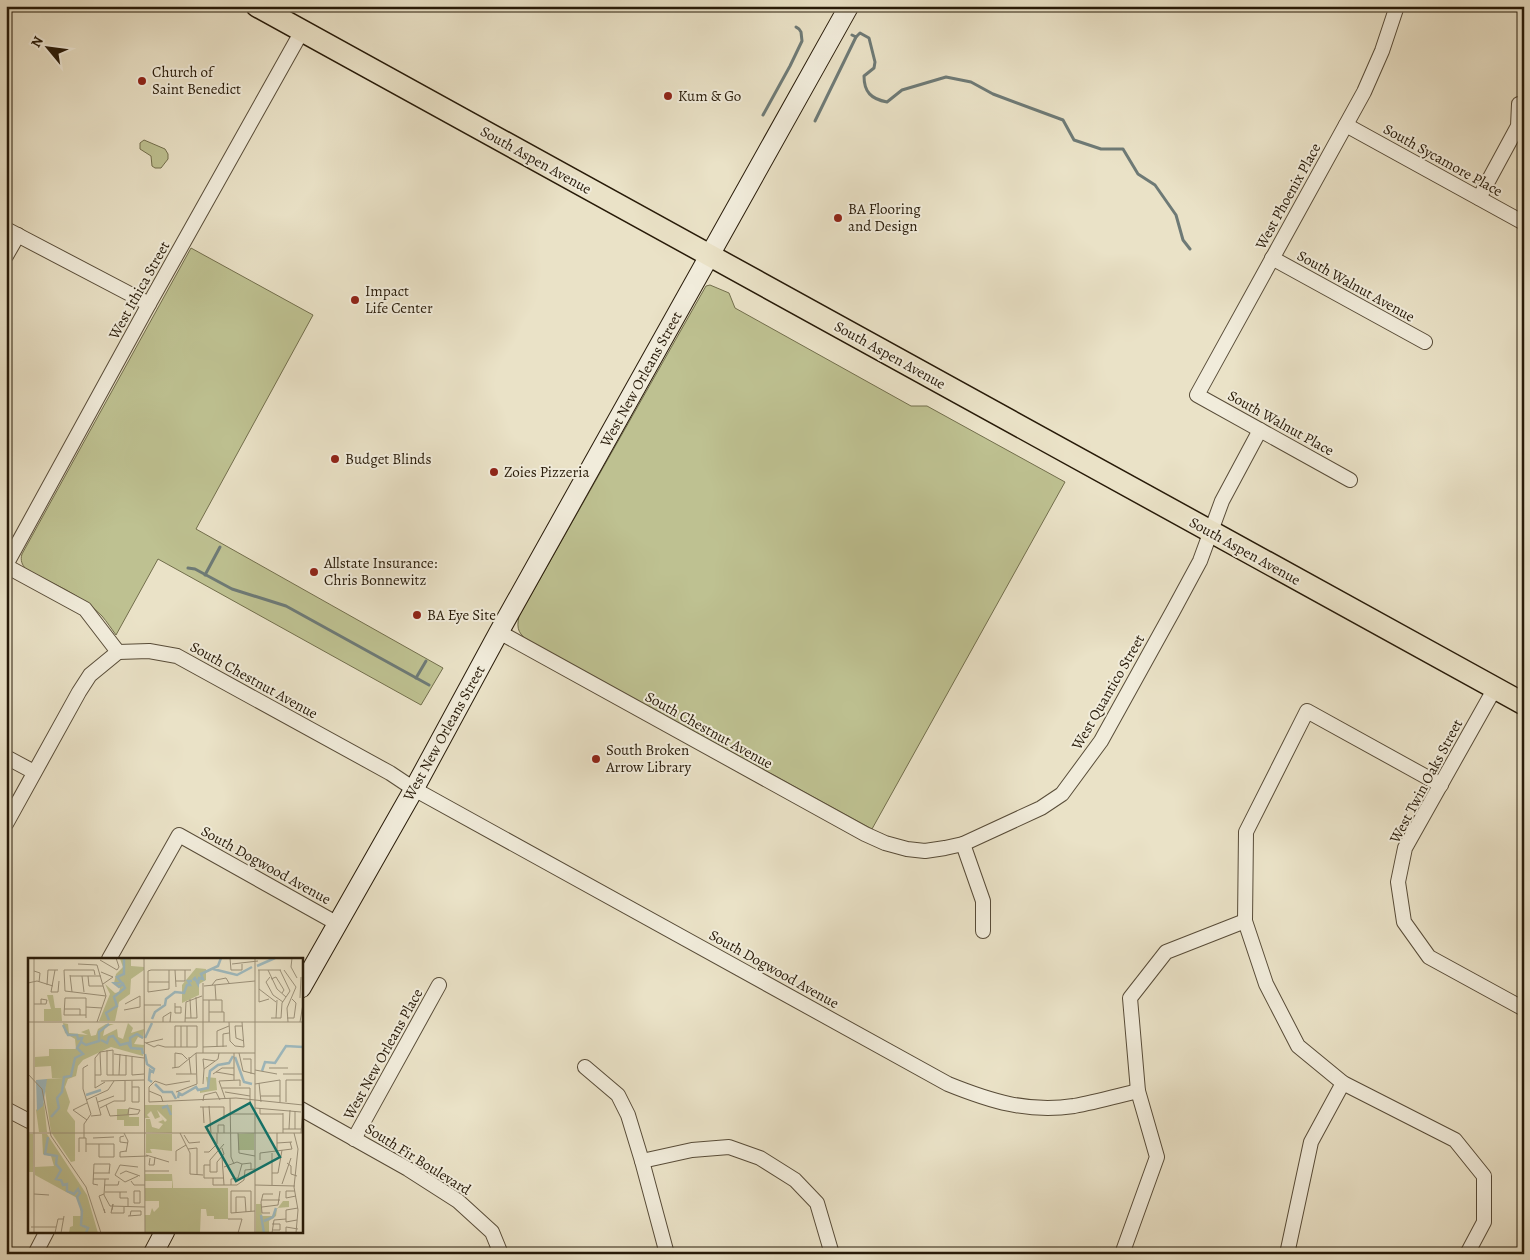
<svg xmlns="http://www.w3.org/2000/svg" width="1530" height="1260" font-family="Alegreya,serif">
<rect width="100%" height="100%" fill="#eae2c7"/>
<filter id="stains"><feTurbulence type="fractalNoise" baseFrequency=".004" numOctaves="4"/><feColorMatrix values="0 0 0 0 .2 0 0 0 0 .09 0 0 0 0 .02 0 0 0 .5 -.17"/></filter>
<radialGradient id="worn" r=".72"><stop offset=".6" stop-color="#630" stop-opacity="0"/><stop offset="1" stop-color="#630" stop-opacity=".3"/></radialGradient>
<!-- green -->
<g fill="#bec191" stroke="#726e4c">
<polygon points="144,140 165,149 168,154 168,159 161,168 155,168 152,166 151,156 140,149 140,143"/>
<path d="M191,248L313,315L196,529L443,668L421,705L158,559L116,635C111,628 107,622 102,616C82,595 51,583 26,569C22,565 20,560 22,554Z"/>
<path d="M710,285L729,293L735,308L911,406H927L1065,482L872,829L530,642C519,634 516,630 519,616L706,286Z"/>
</g>
<g fill="none" stroke-linecap="round" stroke-linejoin="round">
<!-- stream -->
<g stroke="#6e7a76" stroke-width="3">
<path d="M852,35L856,37L860,33L869,38L875,62L874,68L864,76C864,92 871,99 887,102L902,90L946,77L971,82L993,94L1063,120L1074,140L1101,149H1123L1138,174L1155,185L1176,215L1183,240L1190,249"/>
<polyline points="763,115 790,66 802,41 801,32 799,29 796,27"/>
<polyline points="815,121 856,37"/>
<polyline points="188,568 195,569 232,589 286,606 429,685"/>
<polyline points="205,575 220,547"/>
<polyline points="416,678 426,661"/>
</g>
<defs>
<g id="street">
<polyline points="1346,125 1524,223"/>
<polyline points="1479,198 1518,126 1519,104"/>
<polyline points="6,229 149,304"/>
<polyline points="6,256 18,235"/>
<polyline points="1272,258 1425,342"/>
<polyline points="1350,480 1197,395 1364,92 1382,51 1397,6"/>
<polyline points="6,565 149,304 302,31"/>
<path d="M6,566L85,609L118,652L149,651L177,656L390,773L414,789L948,1084C990,1101 1028,1113 1074,1106C1095,1102 1117,1096 1138,1091"/>
<polyline points="499,632 865,834 885,843 907,849 925,851 945,848 963,844 1041,808 1062,794 1101,741 1173,611 1200,561 1222,501 1260,430"/>
<polyline points="1495,688 1405,848 1398,882 1404,922 1429,957 1524,1009"/>
<polyline points="6,757 34,772"/>
<polyline points="1441,785 1307,711 1246,832 1245,921 1266,984 1298,1046 1343,1083 1455,1140 1484,1176 1484,1222 1467,1254"/>
<polyline points="6,824 79,692 90,675 118,652"/>
<polyline points="963,844 983,901 983,931"/>
<polyline points="109,959 179,835 338,924"/>
<polyline points="585,1067 618,1095 628,1115 642,1161 667,1254"/>
<polyline points="6,1109 29,1121"/>
<polyline points="301,1109 408,1169 458,1201 492,1232 501,1254"/>
<polyline points="354,1139 439,985"/>
<polyline points="642,1161 692,1150 729,1147 760,1158 795,1180 817,1203 832,1254"/>
<polyline points="35,1254 47,1231"/>
<polyline points="1122,1254 1157,1157 1138,1091 1130,998 1166,952 1245,921"/>
<polyline points="1287,1254 1311,1142 1343,1083"/>
</g>
<g id="secondary">
<polyline points="301,988 414,789 499,632 849,6"/>
<polyline points="153,1254 165,1231"/>
</g>
<polyline id="primary" points="257,6 1524,704"/>
</defs>
<!-- street casing -->
<use href="#street" stroke="#584c38" stroke-width="16"/>
<!-- secondary casing -->
<use href="#secondary" stroke="#271a08" stroke-width="21"/>
<!-- primary casing -->
<use href="#primary" stroke="#271a08" stroke-width="24"/>
<!-- street -->
<use href="#street" stroke="#f1ecdb" stroke-width="14"/>
<!-- secondary -->
<use href="#secondary" stroke="#f1ecdb" stroke-width="19"/>
<!-- primary -->
<use href="#primary" stroke="#eae2c7" stroke-width="21"/>
</g>
<!-- markers -->
<g fill="#8f2418" stroke="#f1ecdb" stroke-width="2">
<circle cx="142" cy="81" r="5"/>
<circle cx="668" cy="96" r="5"/>
<circle cx="838" cy="218" r="5"/>
<circle cx="355" cy="300" r="5"/>
<circle cx="335" cy="459" r="5"/>
<circle cx="494" cy="472" r="5"/>
<circle cx="314" cy="572" r="5"/>
<circle cx="417" cy="615" r="5"/>
<circle cx="596" cy="759" r="5"/>
</g>
<g text-anchor="middle" dominant-baseline="central" stroke-width="4" stroke-linejoin="round" paint-order="stroke">
<!-- poi labels -->
<g font-size="15" fill="#271a08" stroke="#f1ecdb" text-anchor="start">
<text x="152" y="72">Church of<tspan x="152" dy="17">Saint Benedict</tspan></text>
<text x="678" y="96">Kum &amp; Go</text>
<text x="848" y="209">BA Flooring<tspan x="848" dy="17">and Design</tspan></text>
<text x="365" y="291">Impact<tspan x="365" dy="17">Life Center</tspan></text>
<text x="345" y="459">Budget Blinds</text>
<text x="504" y="472">Zoies Pizzeria</text>
<text x="324" y="563">Allstate Insurance:<tspan x="324" dy="17">Chris Bonnewitz</tspan></text>
<text x="427" y="615">BA Eye Site</text>
<text x="606" y="750">South Broken<tspan x="606" dy="17">Arrow Library</tspan></text>
</g>
<!-- street labels -->
<g font-size="15" fill="#271a08" stroke="#f1ecdb">
<text transform="translate(536 160) rotate(29)">South Aspen Avenue</text>
<text transform="translate(1443 160) rotate(29)">South Sycamore Place</text>
<text transform="translate(1288 196) rotate(-61)">West Phoenix Place</text>
<text transform="translate(1356 286) rotate(29)">South Walnut Avenue</text>
<text transform="translate(139 290) rotate(-61)">West Ithica Street</text>
<text transform="translate(890 355) rotate(29)">South Aspen Avenue</text>
<text transform="translate(641 379) rotate(-61)">West New Orleans Street</text>
<text transform="translate(1281 423) rotate(29)">South Walnut Place</text>
<text transform="translate(1245 551) rotate(29)">South Aspen Avenue</text>
<text transform="translate(254 680) rotate(29)">South Chestnut Avenue</text>
<text transform="translate(1108 692) rotate(-60)">West Quantico Street</text>
<text transform="translate(709 730) rotate(29)">South Chestnut Avenue</text>
<text transform="translate(444 733) rotate(-61)">West New Orleans Street</text>
<text transform="translate(1426 781) rotate(-62)">West Twin Oaks Street</text>
<text transform="translate(266 865) rotate(29)">South Dogwood Avenue</text>
<text transform="translate(774 969) rotate(29)">South Dogwood Avenue</text>
<text transform="translate(383 1054) rotate(-61)">West New Orleans Place</text>
<text transform="translate(418 1159) rotate(32)">South Fir Boulevard</text>
</g>
</g>
<!-- overview -->
<g transform="translate(28 958)">
<rect width="275" height="275" fill="#eae2c7"/>
<path d="M103,0V8L116,9V12L103,21L102,36L91,44L87,63H71L82,36L77,26L87,35L91,34L92,30L86,25L88,16L95,9L92,1ZM168,10L178,11V22L171,26V37L154,45V27ZM19,37H25L27,50H33L34,63H16V51H23ZM35,65L40,66L41,75L60,77L53,74L61,71L63,78L68,77L70,71L78,66H86L77,69L75,78L89,71L90,79L95,81L100,65L105,70L103,75L116,71L115,81L110,79L106,86L116,87L115,98L83,89L55,102L50,108L48,118L40,121L37,129L42,144L39,153L47,163V203L43,204L23,174L17,133L18,121L35,120H24L23,108L7,109V99L21,98V91H48L47,81L37,75ZM178,119L188,120L189,132L172,135V131L180,130ZM16,144L19,174H11L8,152ZM117,147H144V175L118,174V161H122L124,169L131,171L135,166L130,164L135,162L133,159L137,164L139,162L129,152L132,159L127,161L123,153L119,157L122,160H117ZM89,151H101V159H111V168H96V162H89ZM226,175V192H210V176ZM0,176H5V214H0ZM14,176H19L59,237L70,275H41L42,269L45,268V258H53L51,241L7,217V209L26,208L23,198L15,196ZM118,176H144V193L126,191H122L124,195H118ZM117,216H144L145,230H200V261H186V258H179L178,251H173L172,275H117V257H122L124,250L126,254L131,249V243H117V230H144V223H117ZM255,243H261V249L249,250L248,258L241,263V275H228V246H233L234,258H244Z" fill="#bec191"/>
<path d="M19,121L15,148L9,153L8,122Z" fill="#9ebac0"/>
<path fill="none" stroke="#9ebac0" stroke-width="2.5" d="M229,8L247,0M185,11L209,17L224,9M165,22L167,20L170,26L171,20L175,21L173,16L190,8L193,0M124,61L127,54L137,47L138,41L147,34L156,35L159,27H162L160,23H164M81,62L78,55L89,48L86,39L97,30L95,26L91,29L86,25L93,24L89,19L96,16V0M35,67L40,77H49L50,81L54,80L53,84M117,80L124,65M73,82L79,85L81,79L85,78L92,87L100,85L103,90L102,80L109,76L115,80M102,90L114,91L115,96M117,96L119,106L126,111L125,114L122,112L121,122L124,124M207,99L216,124L224,126M234,113L237,104L247,105L258,88L275,89M127,126L135,134H144L148,141M58,137L73,132M150,140L151,135L154,137L168,129L170,132L180,130L182,113L190,107L201,105L205,98M134,150L139,148L143,157M23,159L31,150L29,140L34,134L36,119L43,118L47,100L55,96L49,90L53,84L58,87L71,83V74L81,66M20,179L17,196L29,198L28,206L33,212L28,221L33,222L35,227L39,226V233L46,236L50,231L52,235L49,239L54,253L53,267L60,270L58,275M233,257L236,275M236,263L245,259L248,250"/>
<path fill="none" stroke="#9c927b" stroke-width="1" d="M116,0L117,275M202,0L203,12H214V6M227,0V275M264,0L263,9L269,20M72,2L89,12L91,9L88,0M50,6L69,7M204,6L230,3M69,7L78,38L69,64M27,12L23,34H30L31,23M141,12V31L120,34V13L123,12H163M147,12L148,29M230,12H253M231,12V44L241,41M240,12L249,31L258,39M256,12L268,29L259,50L260,64M6,13L12,15L11,24M73,14L85,19L75,26M42,17L44,34M67,17L66,12H36L37,33L78,38M42,18H73M54,18L56,34M60,18L61,28H75M242,19L238,24L245,37L255,44M243,21L248,19L256,32L254,35M148,23H157V12M120,24H141M0,25L9,23L25,28M19,27L20,12H30M184,27L188,22L198,20L201,25M187,27L188,42M176,28L227,23M231,31L248,44M272,40L273,19M162,41L163,60M175,42H194V54M181,42V64M147,45V55H153V49H147M6,46H18L19,42L13,41V46M97,46L112,38M116,47H133M58,49L74,50M36,51H52V57M96,52L112,49V38M181,54H196V64M58,60V40H37L36,57H58M157,60H169L168,39M243,60H253L254,45L262,33L252,12M248,60L249,42M259,60H266L268,45L264,41M0,64H275M6,64V275M6,64V0M135,64V59L143,54L142,64M157,64L158,44L174,38M201,64L202,83L207,88L216,89M214,64L216,89M272,64L275,46M153,68V89M214,68H207L208,80L216,83M116,84L126,89L130,87L137,89H169V68H147V89M118,85L135,81M159,89V68M175,89L199,88M189,89V73L201,68M195,89V76L201,75M79,92V117H98V97M72,94L67,100V130L77,124M72,94L85,92V117M175,95V25M206,95V122M211,95L215,113L227,116M86,96L116,100M104,99V117L116,116M161,99L163,116M215,101H223V116M144,110L151,109L168,95H227M147,110V95L154,96L159,101M241,110H260M176,111L175,101L187,103M227,112L249,116M188,114L206,117M0,116L14,131L23,178L58,229L73,275M148,116H168M185,116L194,110H206M255,116H275M67,117H73L72,94M91,117L92,96M73,123L116,122M104,123V144H111V129H104M162,123L138,127L127,123L121,129V144L208,140L275,147M231,125L233,144M175,126L176,111L190,101L191,95M227,126L252,122V144M194,130H222V144M121,133L133,138L135,144M148,134L169,126L168,95M197,134L222,138M233,138H252M197,140L191,123L212,122V128M202,140L203,199L206,206M58,142L80,132L86,123M175,143L176,137L188,134L192,142M70,144L86,138M258,144V122H275M78,147L82,158L110,156L112,152L101,150L100,156M181,148L183,175M172,149H196V161M175,149L176,165M72,150L86,143H97V123M227,150L273,154M232,150V156H255M203,156H227M63,158L73,157L68,139M59,162L45,152L59,145M255,171H273M261,171L262,152M267,171V153M0,175H227M96,175L100,183L98,194M152,175L162,195V216L175,217M190,175V167H196V175M210,175L211,195L227,198M227,175H275M249,175V194M255,175V155M266,175L270,191L266,229L270,252L268,275M273,175L275,151M156,177L161,185L172,184M96,178L92,179V184L100,185M56,180V166L63,156L55,131V110L60,107M65,180L86,179M249,185L264,184M58,186H86V199H71V186M160,191L169,190V217M98,193L92,194V199L120,198M51,194V180H58V194M176,194H181L189,186V175M118,197L141,204M194,199L196,227M122,200L121,207H126L127,199M232,202V195L264,191L262,184M148,203V193L158,187M259,205L263,208V216L269,218M182,207H176V220H196M110,209L92,207L87,217L97,224L110,218M196,209L209,204L214,206M117,213H141M189,214H182V202L196,186M189,214V204L196,196L194,190M66,215H82M244,215H250L254,192M92,216L98,213L112,218M185,220V227H209L216,222L217,212L227,211M65,221H81M77,221L76,237L82,248L117,249M103,223L106,227H117M254,226L263,200M70,227L65,226L66,206H82L81,215M77,227H90L91,223M203,227V221L210,220L214,206L223,205V211M227,227L267,228M244,227V195M106,233H112V245H106ZM267,233H258V240L268,238M77,234H99M92,234V240H100V249M6,236L21,237M234,242H252M234,249L250,247L252,233M76,251L77,255L71,238L76,236M84,252L85,246L83,255H96V249M223,253V233H203V255L227,253M208,255V239H217L218,254M242,255H234L233,244L235,236H245M100,258L113,257V253M102,258L103,253H113M200,261H214L210,275M269,262L258,264V252L270,250M244,266H252V272H244M3,269H28M27,275L30,261H35M33,275L36,258M244,275L246,262L258,261M258,275V269L270,271"/>
<path fill="#0f766e" fill-opacity="0.15" stroke="#0f766e" stroke-width="2.5" d="M222,145L252,199L208,223L178,169Z"/>
<rect width="275" height="275" fill="none" stroke="#271a08" stroke-width="2.5"/>
</g>
<!-- margin -->
<rect width="1530" height="1260" fill="none" stroke="#eae2c7" stroke-width="25"/>
<rect x="8" y="8" width="1515" height="1245" fill="none" stroke="#271a08" stroke-width="2.5"/>
<rect x="12" y="12" width="1505" height="1235" fill="none" stroke="#271a08"/>
<!-- north arrow -->
<g transform="translate(48 48) rotate(299)" stroke="#f1ecdb" stroke-width="4" paint-order="stroke">
<path d="M0-4L9 19L0 12L-9 19Z" fill="#271a08"/>
<text y="-8" font-size="14" font-weight="bold" text-anchor="middle" fill="#271a08">N</text>
</g>
<rect width="100%" height="100%" filter="url(#stains)"/>
<rect width="100%" height="100%" fill="url(#worn)"/>
</svg>
